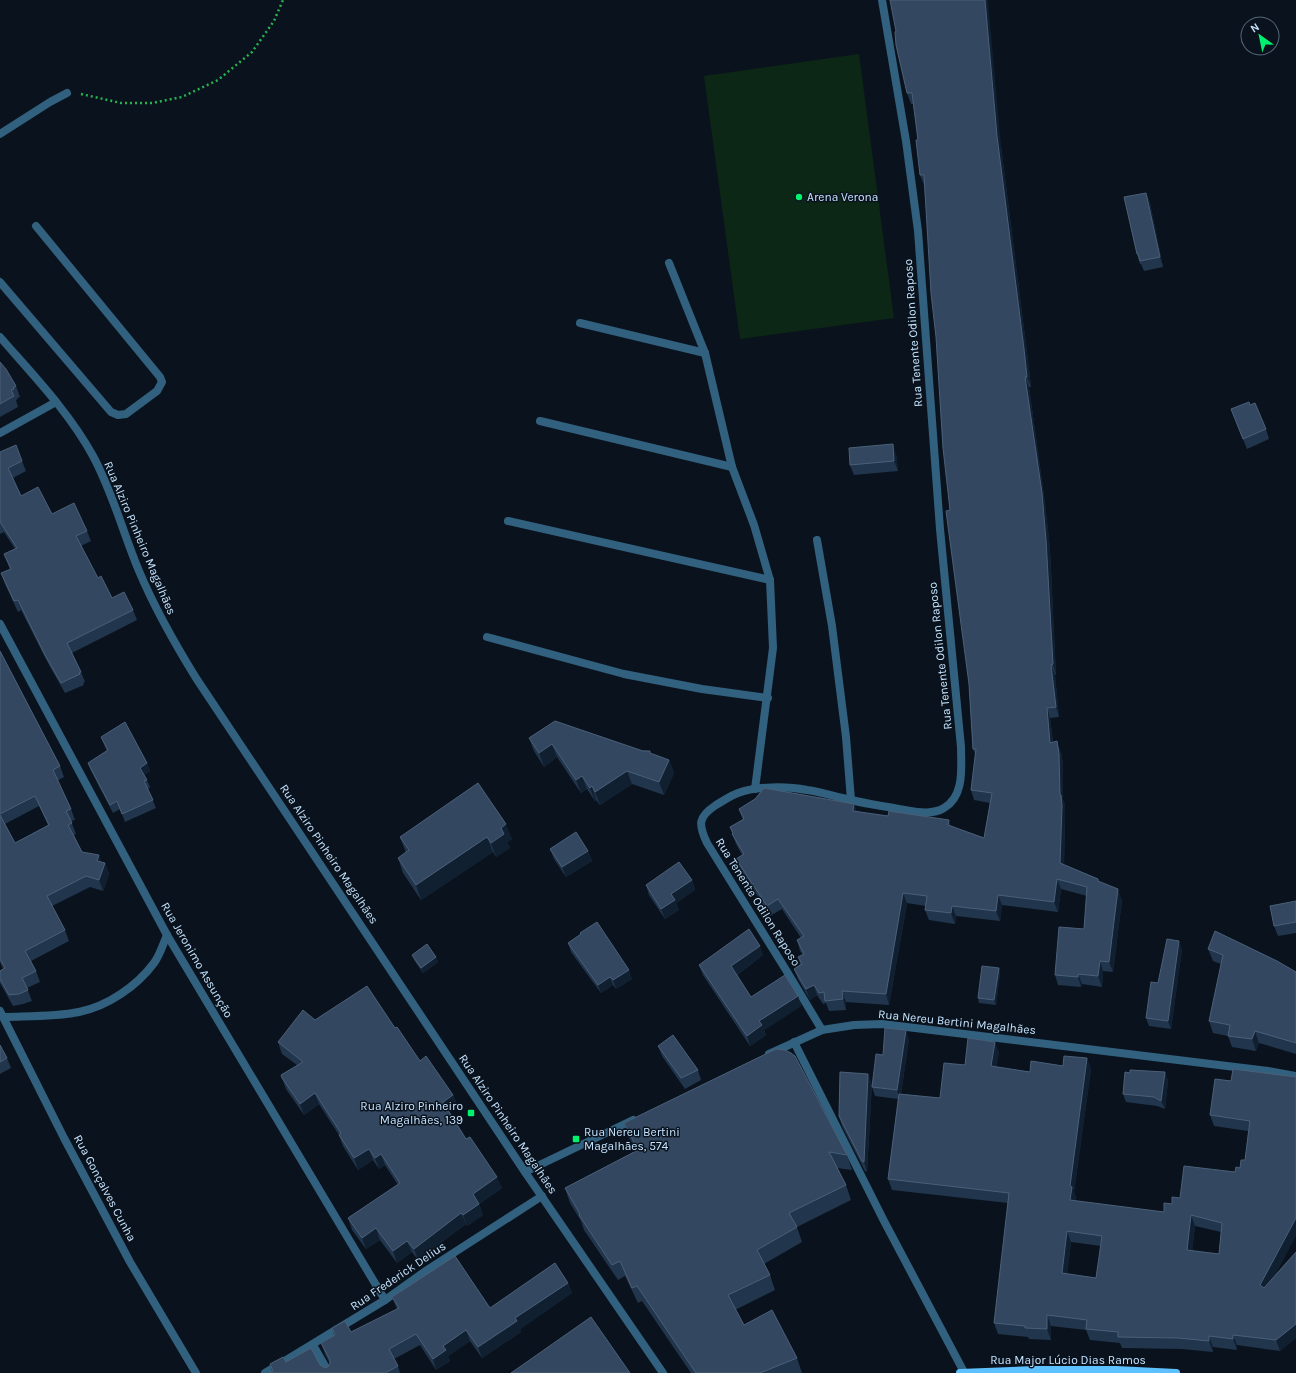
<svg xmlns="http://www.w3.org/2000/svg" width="1296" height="1373" font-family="Karla,sans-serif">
<rect width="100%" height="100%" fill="#0a131d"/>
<!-- green -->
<polygon fill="#0d2716" points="859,54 894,318 740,339 704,76"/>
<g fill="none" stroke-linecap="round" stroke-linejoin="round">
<!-- path -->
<polyline stroke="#26b350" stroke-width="2.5" stroke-dasharray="2 3" stroke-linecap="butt" points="81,94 121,103 152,103 182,97 218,80 252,52 274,21 283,0"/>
<!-- service -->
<g stroke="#32607f" stroke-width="8">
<polyline points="0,134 50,102 67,93"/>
<polyline points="0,282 111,412 118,415 126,414 157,391 162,382 160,377 36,226"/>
<polyline points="794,1042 884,1221 964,1372"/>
<polyline points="313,1345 329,1373"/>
</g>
<!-- minor -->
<g stroke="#32607f" stroke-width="8">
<polyline points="669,263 705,353 732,467 754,525 770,580 773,648 755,789"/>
<polyline points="580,323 705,353"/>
<polyline points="540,421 732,467"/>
<polyline points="0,433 56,402"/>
<polyline points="508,521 770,580"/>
<polyline points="817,540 832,626 846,737 851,800"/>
<polyline points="0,624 167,935 385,1300"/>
<polyline points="487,637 624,674 702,689 768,698"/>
<polyline points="0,1011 64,1138 130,1262 196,1373"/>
<path d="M3,1017C28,1016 55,1017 79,1012C108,1006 137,986 154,963C160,955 163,944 167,935"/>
<path d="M822,1030L786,970L707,843C698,824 698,817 716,805C723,801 730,796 738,793C757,786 787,786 807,790C822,792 836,797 851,800C867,804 883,806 899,809C913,811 931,816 944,808C965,796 961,767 961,747L940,529L918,231L906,141L882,0"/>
<polyline points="769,1054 822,1030 854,1025 882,1024 1268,1071 1296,1076"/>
<polyline points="525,1172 633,1120"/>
<polyline points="265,1373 385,1300 427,1270 542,1196"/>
</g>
<!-- tertiary -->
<path stroke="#32607f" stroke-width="8" d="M0,337C33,375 69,412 93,456C113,493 123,533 139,571C155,609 175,644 196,678L525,1172L663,1373"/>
<!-- secondary -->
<polyline stroke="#5dc1ff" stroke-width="8" points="960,1373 1035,1370 1116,1370 1176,1373"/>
</g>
<!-- wall -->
<g fill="#21354c" fill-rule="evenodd">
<polygon points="896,45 1001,146 1028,360 1031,387 1029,387 1045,503 1050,550 1056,675 1055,675 1059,717 1050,718 1053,742 1061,752 1063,764 1063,800 1065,805 1065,816 1064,865 1098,879 1099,881 1122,900 1113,972 1103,971 1102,987 1082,984 1081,987 1058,985 1055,975 1084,929 1087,896 1061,889 1058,912 1002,905 1000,921 956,916 955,924 929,920 925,910 926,906 907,903 889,1005 846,1002 846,1010 829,1011 826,1003 823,1004 817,995 810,1000 798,979 794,969 800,964 798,957 803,955 800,951 797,940 801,938 782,909 770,916 740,869 736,859 742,855 736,844 730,827 743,820 739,809 857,812 951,826 984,838 990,803 974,800 971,790 975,754 973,749 969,684 950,510 924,185 920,175 918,140 913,104 911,104 907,93"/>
<polygon points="1146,193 1150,203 1163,267 1144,271 1141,264 1140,264 1137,254"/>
<polygon points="0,362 16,386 20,397 17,398 18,399 16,400 18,407 0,417"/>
<polygon points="1250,405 1266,429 1269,439 1247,449 1231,409"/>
<polygon points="0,452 22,461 26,471 13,478 21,496 52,514 87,531 91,541 81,546 98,578 112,598 133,610 137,620 72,653 81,672 85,682 83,683 84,685 65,693 49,665 21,610 18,612 5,584 1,573 10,569 4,554 15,549 4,532 0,534"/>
<polygon points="896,454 898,471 854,475 850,465"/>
<path d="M0,651L60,766L64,777L57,781L71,809L75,820L71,821L76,834L74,835L82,852L102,862L105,863L109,874L103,891L90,887L52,906L65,930L69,941L31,961L36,971L40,982L27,988L32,1001L23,1004L13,1006L0,983V971L3,969L0,962ZM39,806L48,825L15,843L5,824Z"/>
<polygon points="101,737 147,763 150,771 144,775 147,780 150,787 148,789 156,808 125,822 120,809 113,813 91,771 88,763 107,751 104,745"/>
<polygon points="529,738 650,751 650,753 669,760 674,773 664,795 632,784 600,805 596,800 595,801 587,789 581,793 557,757 544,767 534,751"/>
<polygon points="478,783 512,839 507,842 510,848 496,857 493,852 421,900 403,873 398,858 406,853 400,837"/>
<polygon points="550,849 588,851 592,861 566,877 554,859"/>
<polygon points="692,880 695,890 676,903 679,910 665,919 649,895 646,885"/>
<polygon points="1296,901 1296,933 1278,936 1274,926"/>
<polygon points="580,933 632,979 616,989 613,985 601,993 571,952 568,943 581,934"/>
<polygon points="1182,949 1171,1029 1149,1026 1146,1018 1158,983"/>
<polygon points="1208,949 1296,972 1296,1054 1259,1043 1256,1051 1232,1047 1228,1036 1213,1033 1209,1021 1221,964 1213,961"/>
<polygon points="412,955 436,957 438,962 423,973 414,960"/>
<polygon points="763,955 737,975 751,997 798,996 801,1006 764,1030 766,1035 750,1046 703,975 699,965"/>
<polygon points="999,968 1000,973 996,1005 979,1003 978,998"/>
<polygon points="315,1020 395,1028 420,1061 453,1095 458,1106 449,1112 466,1139 502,1188 479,1204 483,1215 467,1226 466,1224 418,1260 412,1252 397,1263 380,1240 366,1249 352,1230 348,1218 398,1185 385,1165 379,1169 373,1160 358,1170 343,1146 339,1135 319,1104 304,1115 286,1089 282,1078 297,1065 282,1054 278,1042"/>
<path d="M909,1039L901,1094L940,1098L965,1065L999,1052L996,1067L1030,1072L1063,1066L1087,1058L1091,1069L1074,1192L1076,1198L1075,1201L1164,1212L1172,1204L1180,1198L1235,1172L1240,1168L1245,1160L1248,1131L1214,1126L1210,1115L1231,1081L1296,1077L1275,1275L1296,1252V1338L1280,1351L1237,1345V1350L1213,1347V1352L1182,1349L1122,1348L1120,1343L1090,1340L1086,1330L1051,1326V1340L1029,1339L1028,1337L998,1334L994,1323L1008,1203L892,1190L888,1179L898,1099L875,1096L872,1087L883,1055ZM1195,1226L1221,1232L1219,1254L1192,1251ZM1071,1242L1101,1246L1096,1278L1067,1274Z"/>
<polygon points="0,1045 7,1058 11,1068 0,1074"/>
<polygon points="658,1046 698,1070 701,1080 685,1089 662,1056"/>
<polygon points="1165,1072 1168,1081 1165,1109 1157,1106 1126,1102 1123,1094 1130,1073"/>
<polygon points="872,1084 867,1172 865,1171 842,1126 839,1116"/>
<polygon points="624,1123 847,1155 852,1170 837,1168 846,1185 851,1200 797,1227 802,1242 764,1264 770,1275 775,1290 735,1310 744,1325 797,1358 802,1373 691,1373 642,1301 638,1303 625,1276 618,1280 584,1230 581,1221 570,1203 565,1188 636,1151 629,1138"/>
<polygon points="568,1283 572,1293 520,1329 521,1332 482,1358 470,1341 448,1356 450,1361 436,1370 420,1345 394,1359 398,1366 400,1373 270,1373 272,1372 270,1364 286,1362 325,1368 328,1367 330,1364 325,1354 321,1343 334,1336 332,1328 351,1332 397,1309 392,1297 490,1308"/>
</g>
<!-- shaded-wall -->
<g fill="#112031">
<polygon points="985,0 988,0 1001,146 1028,360 1031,387 1027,377 997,136"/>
<polygon points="1146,193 1150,203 1163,267 1160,257"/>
<polygon points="1025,377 1029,387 1045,503 1050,550 1056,675 1053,664"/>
<polygon points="893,444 896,454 898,471 894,461"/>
<polygon points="1051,665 1055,675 1059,717 1056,707"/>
<polygon points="1047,708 1050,718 1054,753 1050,743"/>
<polygon points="1057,741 1061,752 1063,764 1063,800 1065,805 1065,816 1064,874 1060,863 1060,795"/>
<polygon points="552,744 557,757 544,767 539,753"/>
<polygon points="669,760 674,773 664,795 659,782"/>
<polygon points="147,763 150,771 143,776 140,768"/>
<polygon points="627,771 632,784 600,805 595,792"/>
<polygon points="582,776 587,789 581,793 576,780"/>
<polygon points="592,786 596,800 595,801 590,788"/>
<polygon points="854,804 858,814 853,811"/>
<polygon points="949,820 953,830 948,825"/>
<polygon points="506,824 512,839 507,842 510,848 496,857 491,843 501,828"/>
<polygon points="487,837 493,852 421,900 416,885"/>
<polygon points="588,851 592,861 566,877 562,867"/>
<polygon points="99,855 103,866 97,861"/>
<polygon points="105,863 109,874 103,891 99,880"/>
<polygon points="1057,879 1061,889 1058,912 1054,902"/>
<polygon points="692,880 695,890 676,903 679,910 665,919 661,909 671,894"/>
<polygon points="1118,889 1122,900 1113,972 1109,962"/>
<polygon points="903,893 907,903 889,1005 886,994"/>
<polygon points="998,895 1002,905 1000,921 996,911"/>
<polygon points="952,906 956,916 955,924 951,913"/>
<polygon points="1179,941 1182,949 1171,1029 1168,1021"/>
<polygon points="760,946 763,955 735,976 731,966"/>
<polygon points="436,957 438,962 423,973 421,968"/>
<polygon points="1100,961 1103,971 1102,987 1098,976"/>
<polygon points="999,968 1000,973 996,1005 994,1000"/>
<polygon points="629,970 632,979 616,989 613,980"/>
<polygon points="1078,974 1082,984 1081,987 1078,977"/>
<polygon points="610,977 613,985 601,993 598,985"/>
<polygon points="814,985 817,995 810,1000 806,989"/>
<polygon points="842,991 846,1002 846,1010 843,999"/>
<polygon points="798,996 801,1006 764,1030 766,1035 750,1046 747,1036 759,1021"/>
<polygon points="906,1030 909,1039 900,1100 897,1090"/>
<polygon points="1255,1031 1259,1043 1256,1051 1252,1039"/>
<polygon points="995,1042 999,1052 995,1077 991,1066"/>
<polygon points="1087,1058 1091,1069 1074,1192 1076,1198 1074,1211 1070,1200 1070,1186"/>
<polygon points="1165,1072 1168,1081 1165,1109 1161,1101"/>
<polygon points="868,1074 872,1084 867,1172 864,1162"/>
<polygon points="315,1093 319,1104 304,1115 300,1104"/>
<polygon points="453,1095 458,1106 447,1114 443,1102"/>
<polygon points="369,1149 373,1160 358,1170 354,1158"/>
<polygon points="381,1154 385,1165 379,1169 375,1158"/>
<polygon points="497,1177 502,1188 477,1205 473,1194"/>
<polygon points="479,1204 483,1215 467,1226 463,1215"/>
<polygon points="461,1213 466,1224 418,1260 414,1249"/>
<polygon points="1191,1215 1195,1226 1191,1261 1187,1250"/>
<polygon points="1296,1218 1296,1236 1264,1296 1260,1285"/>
<polygon points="376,1228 380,1240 366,1249 362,1238"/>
<polygon points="1067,1231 1071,1242 1066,1284 1062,1273"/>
<polygon points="407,1241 412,1252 397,1263 393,1251"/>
<polygon points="568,1283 572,1293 520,1329 521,1332 482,1358 478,1347 515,1318"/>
<polygon points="1047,1315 1051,1326 1051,1340 1047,1329"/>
<polygon points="1296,1324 1296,1338 1280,1351 1276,1340"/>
<polygon points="466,1330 470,1341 448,1356 450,1361 436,1370 433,1359 443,1346"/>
<polygon points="1233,1335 1237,1345 1237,1350 1233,1339"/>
<polygon points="1209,1336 1213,1347 1213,1352 1209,1341"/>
</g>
<!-- building -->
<g fill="#334860" stroke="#4a6079" fill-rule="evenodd">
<polygon points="890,0 985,0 997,136 1024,349 1027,377 1025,377 1042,493 1046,540 1053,664 1051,665 1056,707 1047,708 1050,743 1057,741 1059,754 1060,795 1061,795 1062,806 1060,863 1098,879 1098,881 1118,889 1109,962 1100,961 1098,976 1078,974 1078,977 1055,975 1059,927 1084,929 1087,887 1057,879 1054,902 998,895 996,911 952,906 951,913 925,910 927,896 903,893 886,994 842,991 843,999 825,1001 824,992 819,993 814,985 806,989 794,969 802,964 798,957 804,954 797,940 804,936 778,899 767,906 736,859 744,854 732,834 733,833 730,827 744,819 739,809 755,799 764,788 854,804 853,811 888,816 889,811 949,820 948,825 984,838 992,793 971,790 976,749 973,749 969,684 946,511 950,510 943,448 936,337 931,293 924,175 920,175 916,140 918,140 912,93 907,93 896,45 895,32 896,31"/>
<polygon points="1146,193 1160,257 1140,261 1138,254 1137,254 1124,197"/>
<polygon points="0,362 6,369 16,386 13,388 14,389 11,390 14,396 0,404"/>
<polygon points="1249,402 1250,405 1255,403 1266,429 1243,439 1231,409"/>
<polygon points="893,444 894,461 850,465 849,448"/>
<polygon points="16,445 22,461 8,468 21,496 38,487 52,514 74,503 87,531 76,536 98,578 101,576 112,598 124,592 133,610 67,643 81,672 79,673 80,674 61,683 45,655 18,600 14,601 1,573 11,569 4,554 17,548 0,522 0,452"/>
<polygon points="0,651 60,766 53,770 71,809 66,811 72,823 68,825 82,852 99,855 97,861 105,863 99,880 86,876 47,896 65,930 25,951 36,971 22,978 28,990 19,994 9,995 0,979 0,971 5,968 0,959 0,815 15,843 49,825 35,796 0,814"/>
<polygon points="555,721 643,751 650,751 650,753 669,760 659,782 627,771 595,792 592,786 590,788 582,776 576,780 552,744 539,753 529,738"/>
<polygon points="125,722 147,763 140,768 147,780 144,781 153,800 122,814 117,801 110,805 88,763 108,750 101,737"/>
<polygon points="478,783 506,824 501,828 504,834 491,843 487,837 416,885 398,858 409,850 400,837"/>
<polygon points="576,832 588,851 562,867 550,849"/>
<polygon points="679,862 692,880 671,894 675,900 661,909 646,885"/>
<polygon points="1296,901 1296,922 1274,926 1270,906"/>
<polygon points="597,922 629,970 613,980 610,977 598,985 568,943 581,934 580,933"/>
<polygon points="749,929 760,946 731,966 751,997 785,975 798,996 759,1021 762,1025 747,1036 699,965"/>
<polygon points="1215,931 1277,961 1296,972 1296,1043 1255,1031 1252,1039 1228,1036 1230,1025 1209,1021 1223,955 1208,949"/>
<polygon points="1167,939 1179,941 1168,1021 1146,1018 1151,982 1158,983"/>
<polygon points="427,944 436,957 421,968 412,955"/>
<polygon points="982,966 999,968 994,1000 978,998"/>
<polygon points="367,986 395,1028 397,1027 420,1061 426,1056 453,1095 443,1102 466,1139 470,1137 497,1177 473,1194 479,1204 463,1215 461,1213 414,1249 407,1241 393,1251 376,1228 362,1238 348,1218 400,1183 381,1154 375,1158 369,1149 354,1158 339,1135 341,1133 315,1093 300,1104 282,1078 281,1075 303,1062 278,1042 303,1010 315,1020"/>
<polygon points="885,1028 906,1030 897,1090 872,1087 876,1054 883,1055"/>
<polygon points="673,1035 698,1070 681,1078 658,1046"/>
<path d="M968,1038L995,1042L991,1066L1030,1072L1031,1061L1063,1066L1064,1056L1087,1058L1070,1186L1072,1187L1070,1200L1164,1212V1203L1172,1204V1197L1180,1198L1184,1166L1235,1172L1236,1167L1240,1168L1241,1160H1245L1250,1121L1210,1115L1215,1079L1231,1081L1233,1069L1296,1077V1218L1260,1285L1264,1288L1296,1252V1324L1276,1340L1233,1335V1339L1209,1336V1341L1178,1338L1118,1337V1332L1086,1329L1087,1320L1047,1315V1329L1025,1328V1326L994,1323L1009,1193L888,1179L899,1094L940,1098L944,1063L965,1065ZM1191,1215L1222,1223L1219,1254L1187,1250ZM1067,1231L1102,1236L1096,1278L1062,1273Z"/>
<polygon points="0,1045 7,1058 0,1062"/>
<polygon points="776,1049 785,1050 791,1053 795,1056 847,1155 829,1152 846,1185 789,1213 797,1227 757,1250 770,1275 728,1295 744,1325 772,1310 797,1358 760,1373 696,1373 637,1286 632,1288 620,1261 612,1265 579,1215 580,1214 565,1188 638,1150 624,1123"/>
<polygon points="1130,1070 1165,1072 1161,1101 1154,1097 1123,1094 1125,1072 1130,1073"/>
<polygon points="840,1072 868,1074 864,1162 862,1161 839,1116"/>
<polygon points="455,1256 490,1308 555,1263 568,1283 515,1318 517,1321 478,1347 466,1330 443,1346 446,1350 433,1359 416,1334 389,1349 398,1366 385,1373 270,1373 273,1371 270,1364 283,1357 286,1362 311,1348 320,1365 325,1368 328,1367 330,1363 330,1360 321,1343 335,1335 332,1328 345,1321 351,1332 399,1308 392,1297"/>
<polygon points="591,1317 630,1373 511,1373"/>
</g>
<!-- markers -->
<g fill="#00f16f" stroke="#0a131d" stroke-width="1.5">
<circle cx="799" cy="197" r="4"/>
<rect x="467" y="1109" width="8" height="8" rx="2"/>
<rect x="572" y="1135" width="8" height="8" rx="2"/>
</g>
<g text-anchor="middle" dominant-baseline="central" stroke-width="3" stroke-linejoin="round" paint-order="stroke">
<!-- poi labels -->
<g font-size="12" fill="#c6e4ff" stroke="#0a131d" text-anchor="start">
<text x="807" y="197">Arena Verona</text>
<text x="463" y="1106" text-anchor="end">Rua Alziro Pinheiro<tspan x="463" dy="14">Magalhães, 139</tspan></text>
<text x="584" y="1132">Rua Nereu Bertini<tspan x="584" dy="14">Magalhães, 574</tspan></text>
</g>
<!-- street labels -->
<g font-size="12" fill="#c6e4ff" stroke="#0a131d">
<text transform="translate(913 333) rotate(-94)">Rua Tenente Odilon Raposo</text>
<text transform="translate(140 538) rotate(67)">Rua Alziro Pinheiro Magalhães</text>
<text transform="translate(940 656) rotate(-96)">Rua Tenente Odilon Raposo</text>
<text transform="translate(329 854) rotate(56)">Rua Alziro Pinheiro Magalhães</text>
<text transform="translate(758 902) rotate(58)">Rua Tenente Odilon Raposo</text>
<text transform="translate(197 960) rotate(60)">Rua Jeronimo Assunção</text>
<text transform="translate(957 1022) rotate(6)">Rua Nereu Bertini Magalhães</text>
<text transform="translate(508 1124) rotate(56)">Rua Alziro Pinheiro Magalhães</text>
<text transform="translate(105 1188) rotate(62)">Rua Gonçalves Cunha</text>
<text transform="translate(398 1276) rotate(-34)">Rua Frederick Delius</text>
<text x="1068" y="1360">Rua Major Lúcio Dias Ramos</text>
</g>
</g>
<!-- north arrow -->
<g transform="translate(1260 36) rotate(327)"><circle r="19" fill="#0a131d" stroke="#556777"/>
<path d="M0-3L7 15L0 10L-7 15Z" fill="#00f16f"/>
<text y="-6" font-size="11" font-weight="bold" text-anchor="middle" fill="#c6e4ff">N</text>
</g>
</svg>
